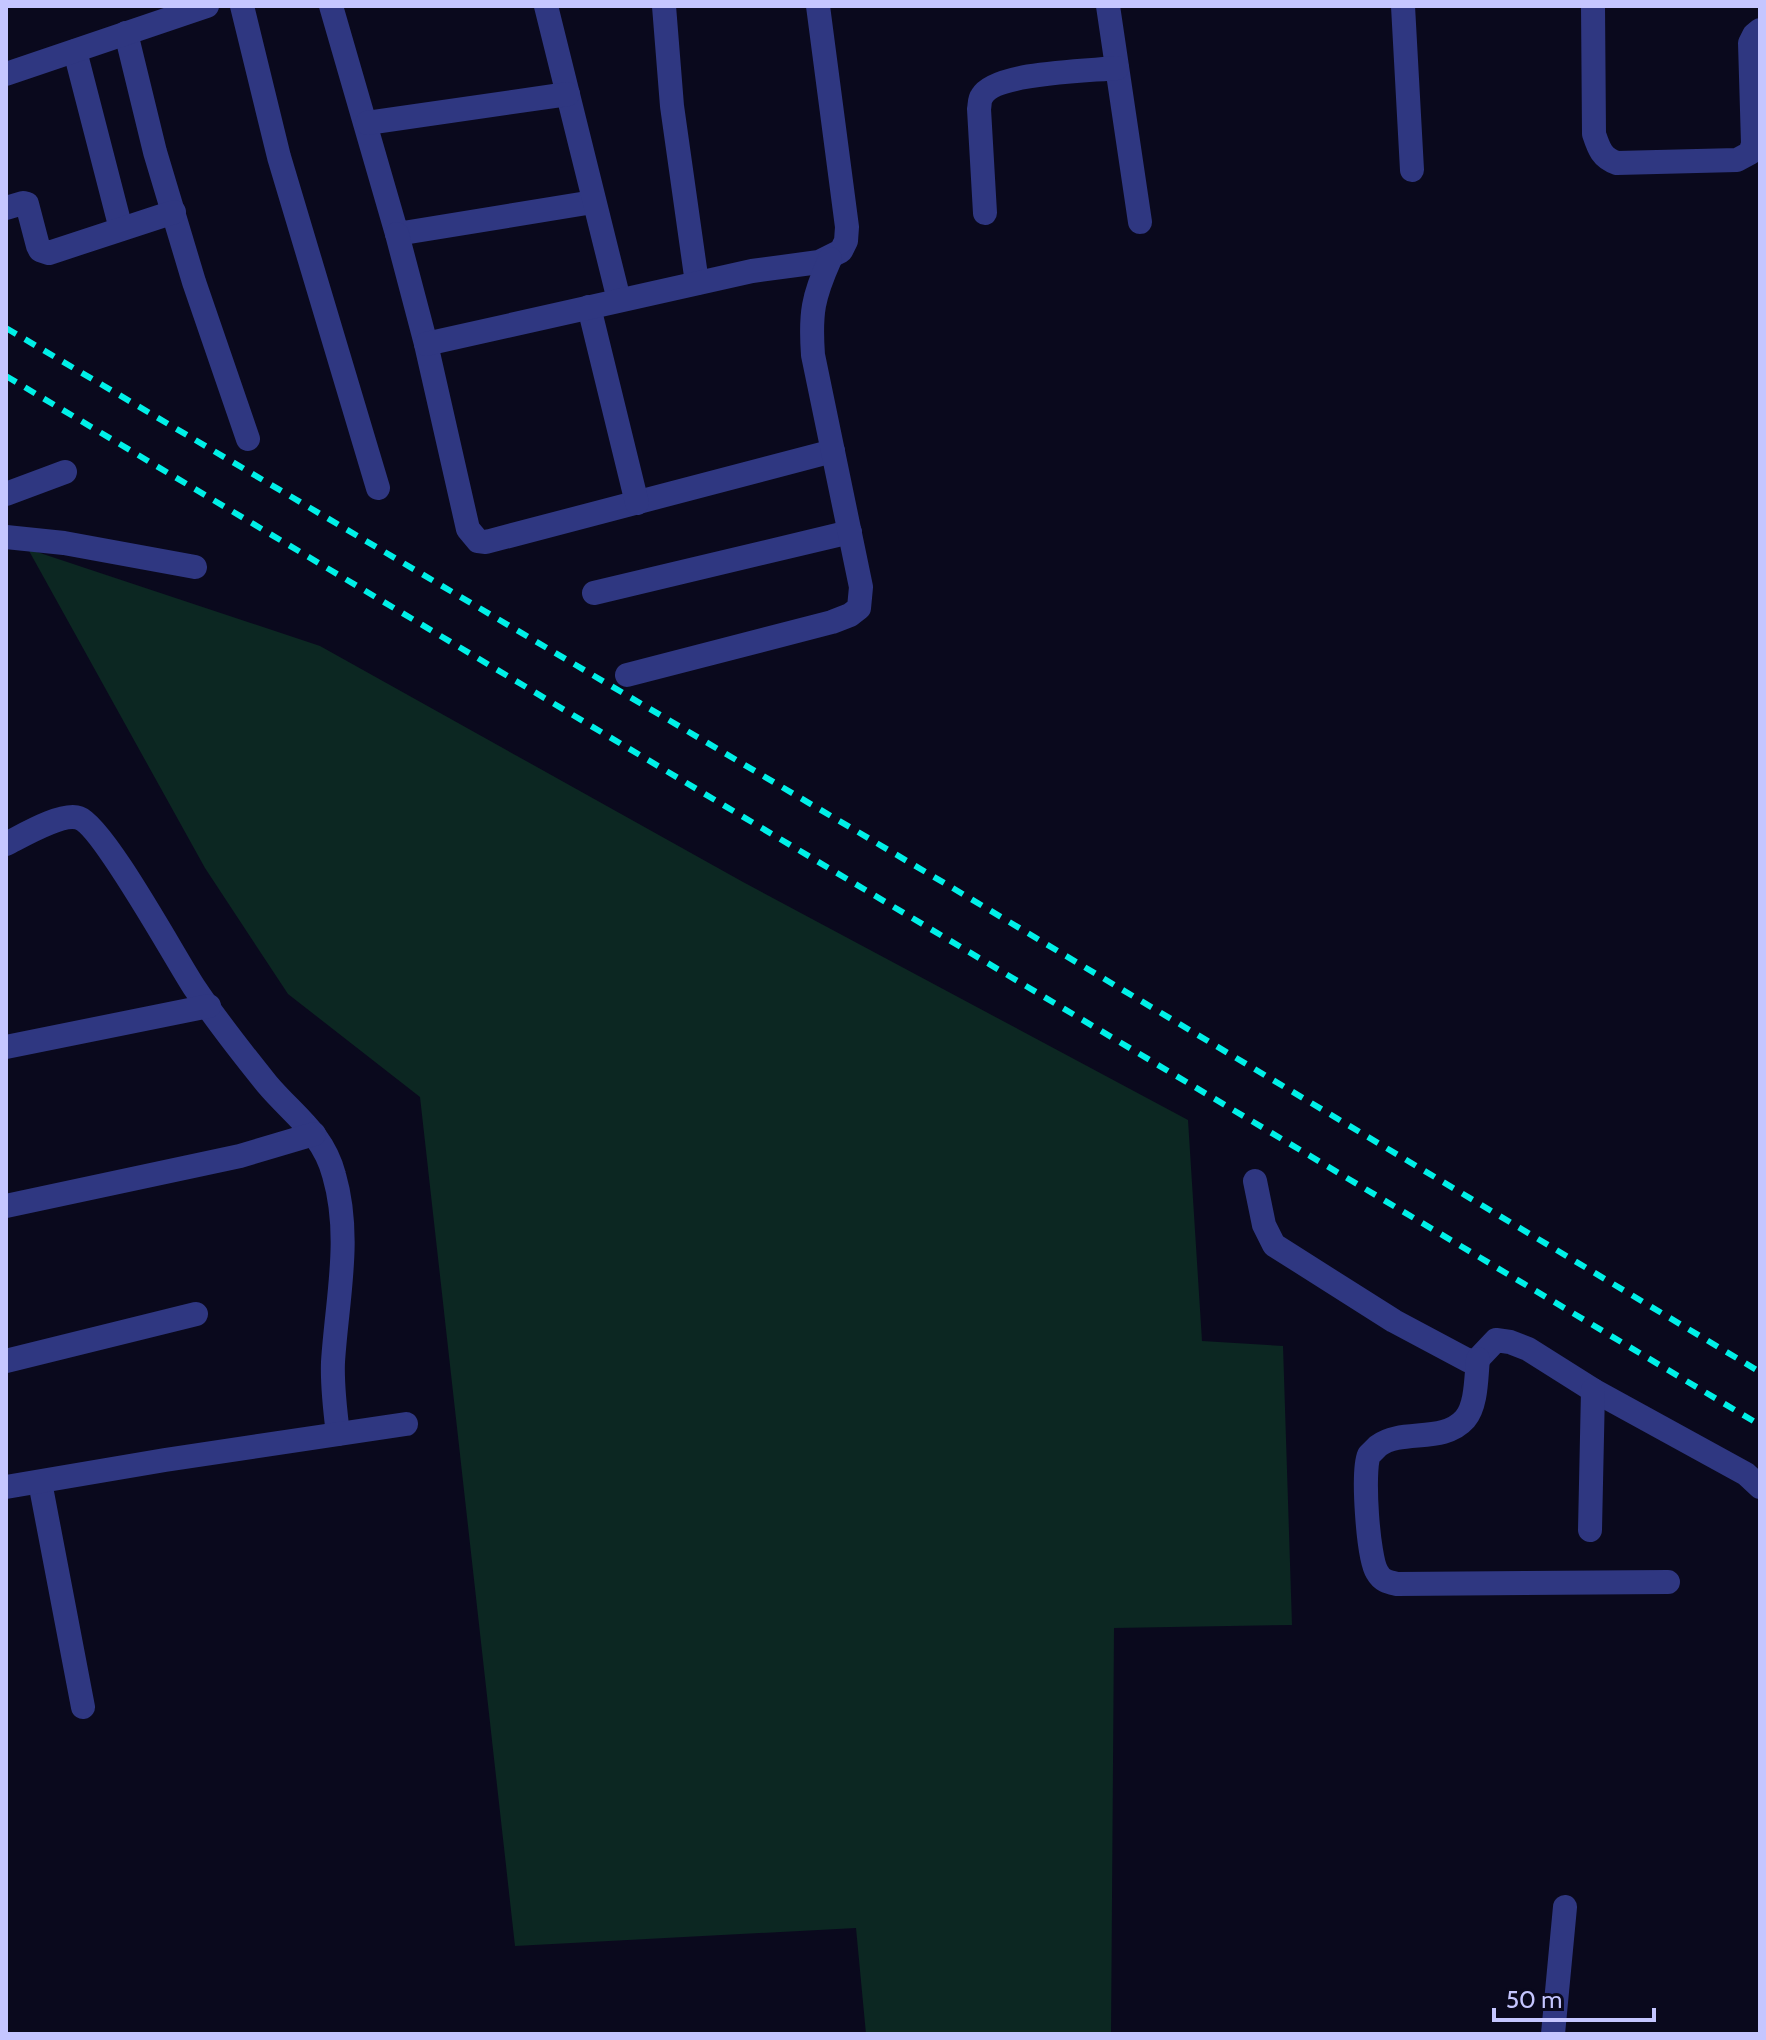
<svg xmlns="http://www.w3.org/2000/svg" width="1766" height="2040" font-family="Cabin,sans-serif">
<rect width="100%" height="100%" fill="#0a091d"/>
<!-- green -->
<polygon fill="#0c2722" points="28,549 320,646 743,882 1188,1120 1202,1341 1283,1346 1292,1625 1114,1628 1111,2034 866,2034 856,1928 515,1946 420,1097 288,994 205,868"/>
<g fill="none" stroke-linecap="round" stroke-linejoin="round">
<!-- minor -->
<g stroke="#2f3781" stroke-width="24">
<polyline points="242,6 279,157 378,488"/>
<polyline points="331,6 397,234 593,202"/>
<polyline points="546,6 619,300"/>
<polyline points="664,6 672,106 697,283"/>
<polyline points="1108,6 1140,222"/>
<polyline points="1403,6 1412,170"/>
<path d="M1593,6L1594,134C1599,149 1602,158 1617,163L1737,160L1750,153L1753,144L1750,43L1754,35L1760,30"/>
<polyline points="126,33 155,152 194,282 248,439"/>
<polyline points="75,51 121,229"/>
<polyline points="6,74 207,6"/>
<polyline points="367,123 568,94"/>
<polyline points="6,208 23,203 27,204 38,246 40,250 49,253 174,212"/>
<path d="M985,213L979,109C980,105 979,100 982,96C995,72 1090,71 1117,68"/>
<polyline points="397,234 426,344 468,529 478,541 486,542 833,451"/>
<polyline points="589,307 637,503"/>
<polyline points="426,344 752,271 819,262 841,251 846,241 847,227 818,6"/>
<polyline points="6,494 65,472"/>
<polyline points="6,537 64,543 195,567"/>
<polyline points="594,593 850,532"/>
<path d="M627,675L832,622L850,615L859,608L861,587L813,355C810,313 813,297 830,259"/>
<path d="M6,844C22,836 62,812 79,818C103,826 175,958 194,987C216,1020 242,1053 267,1084C293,1115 323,1133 334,1175C352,1237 337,1299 333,1362C332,1386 335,1410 338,1434"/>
<polyline points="6,1047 209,1006"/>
<polyline points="1255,1181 1264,1225 1274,1245 1394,1321 1469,1361 1478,1359 1496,1340 1510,1342 1528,1349 1593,1390 1746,1474 1760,1487"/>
<polyline points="6,1206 240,1156 314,1134"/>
<path d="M1478,1359C1476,1376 1477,1405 1465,1419C1443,1444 1402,1428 1378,1446C1377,1447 1369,1455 1369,1455C1362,1471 1368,1558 1377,1572C1382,1581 1388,1582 1397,1584L1668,1582"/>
<polyline points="6,1361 196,1314"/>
<polyline points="40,1482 83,1707"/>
<polyline points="6,1487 165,1460 406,1424"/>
<polyline points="1590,1530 1593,1390"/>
<polyline points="1553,2034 1565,1907"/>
</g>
<!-- rail -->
<g stroke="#00f0e7" stroke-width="6" stroke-dasharray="12 10" stroke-linecap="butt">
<polyline points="6,328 951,887 1760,1372"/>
<polyline points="6,376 1760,1425"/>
</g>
</g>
<!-- border -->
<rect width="1766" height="2040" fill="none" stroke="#c5c6ff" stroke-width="16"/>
<!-- scale -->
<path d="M1494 2008v12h160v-12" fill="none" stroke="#c5c6ff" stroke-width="4"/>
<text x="1506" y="2008" font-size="24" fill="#c5c6ff" stroke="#0a091d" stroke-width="6" paint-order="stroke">50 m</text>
</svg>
